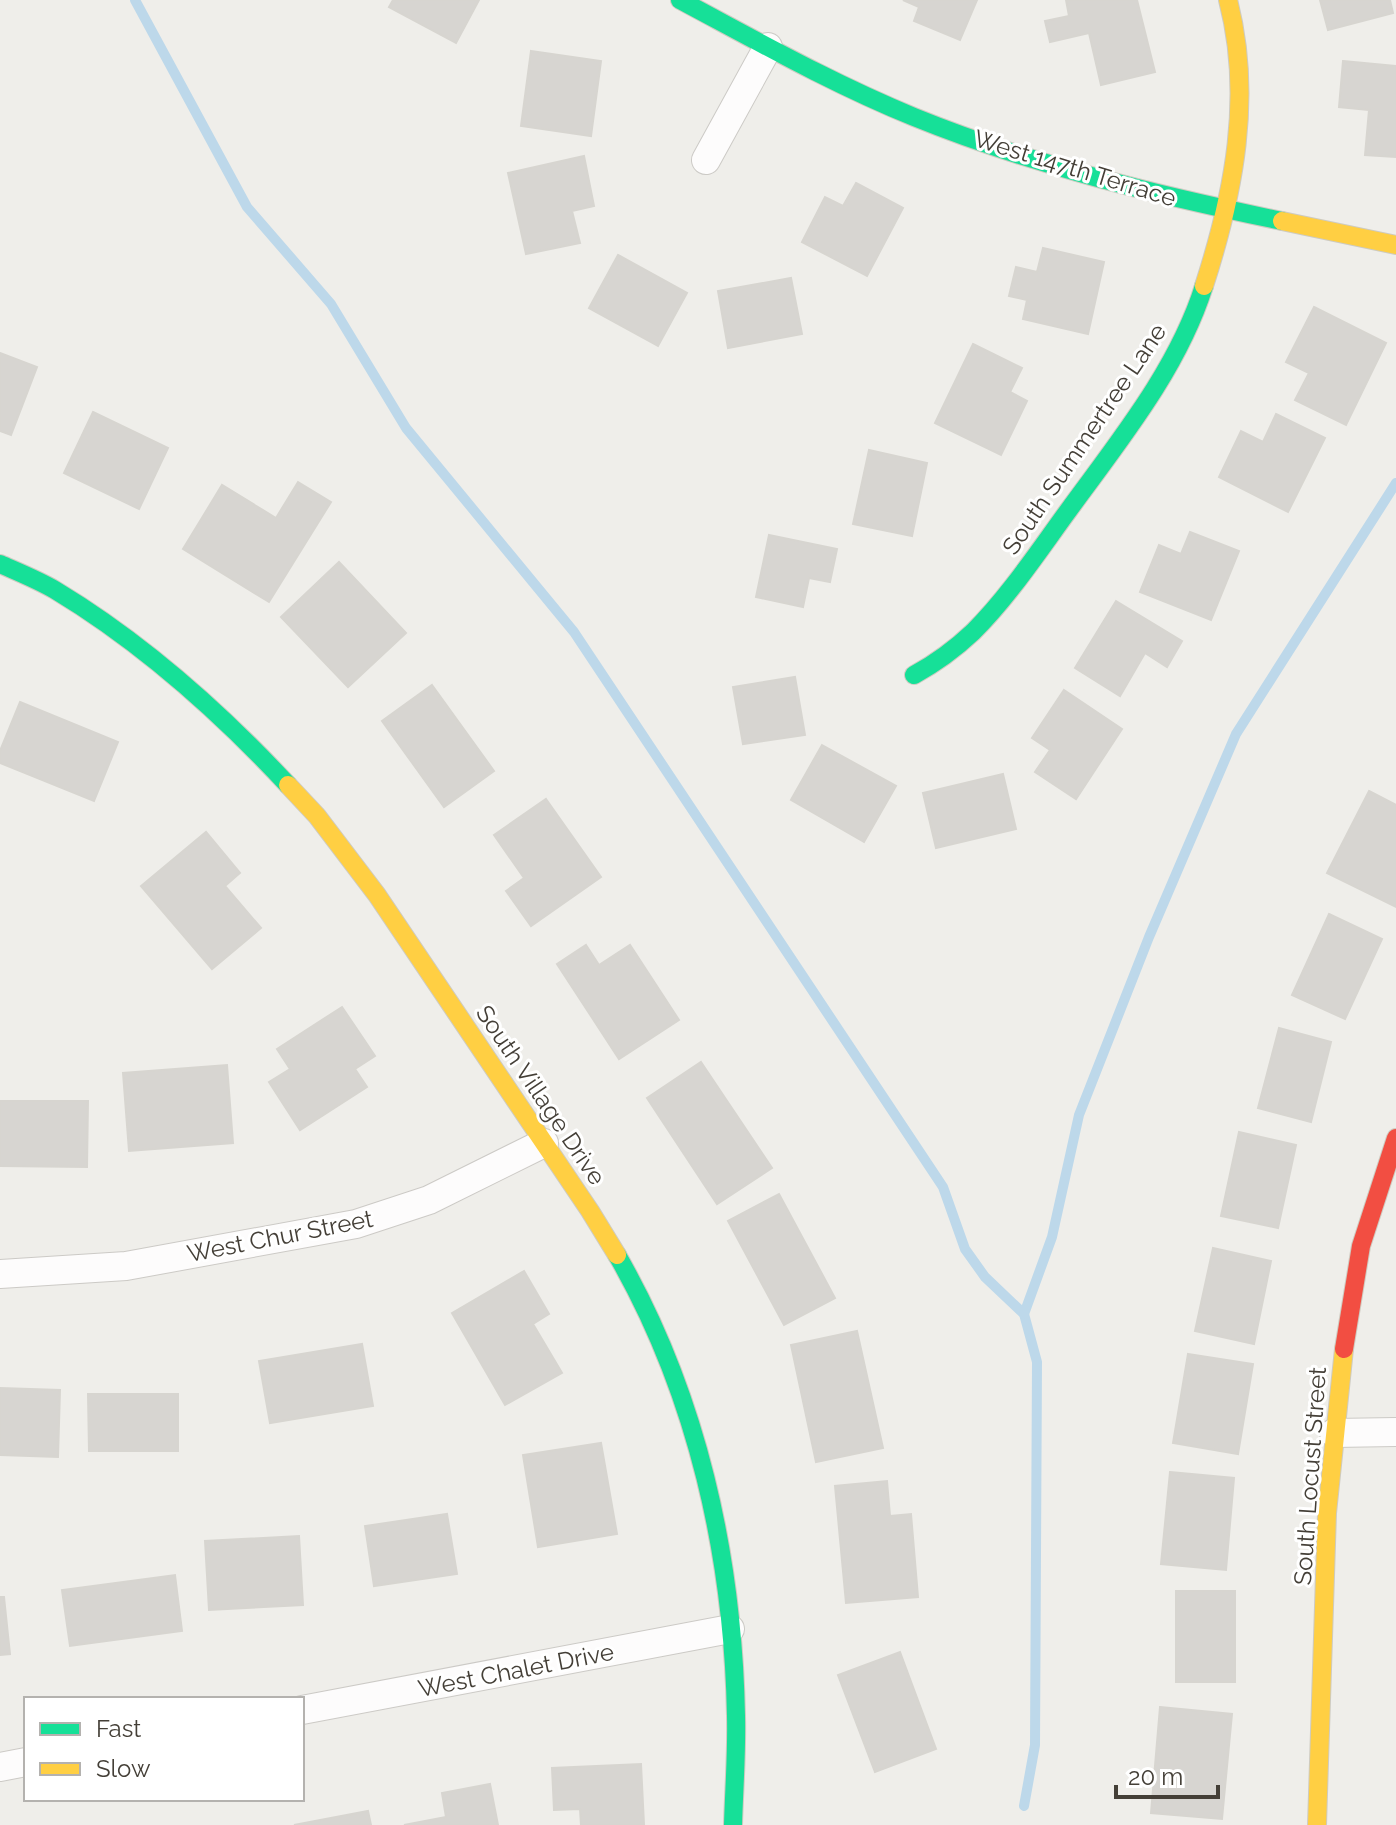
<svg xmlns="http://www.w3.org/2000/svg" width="1396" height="1825" font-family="Raleway,sans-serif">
<rect width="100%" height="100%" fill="#efeeea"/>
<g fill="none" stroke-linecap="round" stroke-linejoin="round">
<!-- stream -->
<g stroke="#bdd8ea" stroke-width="10">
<polyline points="135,0 247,207 331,304 406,428 574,632 943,1187 965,1249 985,1277 1024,1314 1037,1362 1035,1745 1024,1806"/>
<polyline points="1024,1314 1052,1237 1079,1115 1149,937 1236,734 1396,483"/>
</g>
</g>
<!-- building -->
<g fill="#d7d5d1" stroke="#d7d5d0" stroke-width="2">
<polygon points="393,0 479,0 456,43 389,7"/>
<polygon points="903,0 977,0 960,40 914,21 919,7"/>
<polygon points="1066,0 1137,0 1155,72 1101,85 1089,33 1050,42 1045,21 1069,16"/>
<polygon points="1320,0 1390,0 1393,13 1328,30"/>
<polygon points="531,51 601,61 591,136 521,126"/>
<polygon points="1343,61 1396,66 1396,157 1365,155 1369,110 1339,107"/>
<polygon points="584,156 594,206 572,211 580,243 526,254 508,173"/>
<polygon points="856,183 903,208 867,276 802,242 825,197 843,206"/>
<polygon points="1043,248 1104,262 1088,334 1023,319 1027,300 1009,296 1016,267 1037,272"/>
<polygon points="618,255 687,293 658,346 589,308"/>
<polygon points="791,278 802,334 728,348 718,291"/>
<polygon points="1314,307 1386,343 1346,425 1295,400 1309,373 1286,362"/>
<polygon points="973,344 1022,368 1010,392 1027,401 1001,455 935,423"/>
<polygon points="0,353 37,367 11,435 0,431"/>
<polygon points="93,412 168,448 139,509 64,473"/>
<polygon points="1276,414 1325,438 1288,512 1219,477 1241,431 1263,442"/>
<polygon points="869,450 927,463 912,536 853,524"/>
<polygon points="298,482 331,502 269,602 183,549 222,485 276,518"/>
<polygon points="1190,532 1239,551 1211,620 1140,592 1159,545 1181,554"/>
<polygon points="769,535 837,549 830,582 809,578 803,607 756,597"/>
<polygon points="339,562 406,633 348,687 281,617"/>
<polygon points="1116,601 1182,641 1167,667 1145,653 1120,696 1075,668"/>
<polygon points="795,677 805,735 743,744 733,687"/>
<polygon points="432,685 494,771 444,807 382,721"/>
<polygon points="1064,690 1122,729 1076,799 1035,772 1050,750 1032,738"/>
<polygon points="20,702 118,742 94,801 0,763 0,751"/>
<polygon points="822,745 896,786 864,842 791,800"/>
<polygon points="1003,774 1016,829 936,848 923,793"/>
<polygon points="1369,791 1396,805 1396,907 1327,873"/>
<polygon points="546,799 601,877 531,926 506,891 524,878 494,835"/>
<polygon points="206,832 240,873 225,886 261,928 212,969 141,886"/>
<polygon points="1329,914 1382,939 1345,1019 1292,995"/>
<polygon points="586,945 599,965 630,945 679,1020 619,1059 557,964"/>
<polygon points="342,1007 375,1056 355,1069 367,1087 300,1130 269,1082 290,1069 277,1049"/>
<polygon points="1279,1028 1331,1042 1311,1122 1258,1108"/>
<polygon points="701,1062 772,1168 717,1204 647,1098"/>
<polygon points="227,1065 233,1143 129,1151 123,1073"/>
<polygon points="0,1101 88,1101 87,1167 0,1166"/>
<polygon points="1239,1132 1296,1145 1278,1228 1221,1216"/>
<polygon points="779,1194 835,1298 784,1325 728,1221"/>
<polygon points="1213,1248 1271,1261 1254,1344 1195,1331"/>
<polygon points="524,1271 549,1314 533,1324 562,1373 505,1405 452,1313"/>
<polygon points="857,1331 883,1448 816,1462 791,1345"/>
<polygon points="362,1344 373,1406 270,1423 259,1361"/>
<polygon points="1188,1354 1253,1364 1238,1454 1173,1443"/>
<polygon points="0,1388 60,1390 58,1457 0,1455"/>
<polygon points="88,1394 178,1394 178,1451 89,1451"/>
<polygon points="601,1443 617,1534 538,1547 523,1455"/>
<polygon points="1170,1472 1234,1478 1226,1570 1161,1564"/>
<polygon points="887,1481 890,1516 911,1514 918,1597 846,1603 835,1486"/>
<polygon points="447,1514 457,1574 374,1586 365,1526"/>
<polygon points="299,1536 303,1605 209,1610 205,1541"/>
<polygon points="175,1575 182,1631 70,1646 62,1590"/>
<rect x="1176" y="1591" width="59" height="91"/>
<polygon points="0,1597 4,1597 10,1654 0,1655"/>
<polygon points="900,1652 936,1749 875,1772 838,1675"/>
<polygon points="1160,1707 1232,1714 1222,1819 1151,1813"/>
<polygon points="641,1764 644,1825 581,1825 580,1809 554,1810 552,1768"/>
<polygon points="490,1784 498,1825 404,1825 446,1817 442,1793"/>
<polygon points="368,1811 371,1825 294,1825"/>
</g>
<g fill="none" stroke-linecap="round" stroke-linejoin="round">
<defs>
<g id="street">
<polyline points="706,160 768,47"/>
<polyline points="0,1274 126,1266 356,1224 429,1200 544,1143"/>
<polyline points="1334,1433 1396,1432"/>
<polyline points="302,1710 730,1629"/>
<polyline points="0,1767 26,1762"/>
</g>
<g id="fast">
<path d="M680,0C757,41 833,84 914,117C1032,165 1157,195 1282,221"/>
<path d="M0,564C18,572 38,580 55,590C143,643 219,711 288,785"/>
<path d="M914,675C936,663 955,649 973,632C1009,596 1038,552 1068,511C1119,441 1178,369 1204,286"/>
<path d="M617,1255C697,1394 733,1556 736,1716C737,1752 734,1789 733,1825"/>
</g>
<g id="slow">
<polyline points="1282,221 1396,245"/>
<path d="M1204,286C1234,193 1253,96 1228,0"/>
<polyline points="288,785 317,816 377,895 590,1211 617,1255"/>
<polyline points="1317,1825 1327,1513 1344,1349"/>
</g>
<polyline id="jam" points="1344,1349 1361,1246 1396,1138"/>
</defs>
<!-- street casing -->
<use href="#street" stroke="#cccac6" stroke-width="30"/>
<!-- fast casing -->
<use href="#fast" stroke="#cecbc1" stroke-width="20"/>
<!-- slow casing -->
<use href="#slow" stroke="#cecbc1" stroke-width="20"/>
<!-- jam casing -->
<use href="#jam" stroke="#cecbc1" stroke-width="20"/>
<!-- street -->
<use href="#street" stroke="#fdfcfc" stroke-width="28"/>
<!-- fast -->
<use href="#fast" stroke="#16e098" stroke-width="18"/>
<!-- slow -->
<use href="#slow" stroke="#ffcf43" stroke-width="18"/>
<!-- jam -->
<use href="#jam" stroke="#f24e42" stroke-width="18"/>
</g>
<g text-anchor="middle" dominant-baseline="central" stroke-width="6" stroke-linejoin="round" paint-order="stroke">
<!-- street labels -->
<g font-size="24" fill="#443f37" stroke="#fff">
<text transform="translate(1075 168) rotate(17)">West 147th Terrace</text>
<text transform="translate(1084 439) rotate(-56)">South Summertree Lane</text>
<text transform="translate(541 1095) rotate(56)">South Village Drive</text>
<text transform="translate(280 1236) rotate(-11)">West Chur Street</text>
<text transform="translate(1310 1476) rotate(-86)">South Locust Street</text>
<text transform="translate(516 1670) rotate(-11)">West Chalet Drive</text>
</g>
</g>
<!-- legend -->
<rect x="24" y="1697" width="280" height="104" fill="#ffffff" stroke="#b4b2af" stroke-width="2"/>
<rect x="40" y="1723" width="40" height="12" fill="#16e098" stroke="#b4b2af" stroke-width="2"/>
<text x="96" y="1737" font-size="24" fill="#443f37">Fast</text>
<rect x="40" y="1763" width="40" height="12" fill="#ffcf43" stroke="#b4b2af" stroke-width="2"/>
<text x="96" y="1777" font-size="24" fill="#443f37">Slow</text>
<!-- scale -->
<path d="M1116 1785v12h102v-12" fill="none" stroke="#443f37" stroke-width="4"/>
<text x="1128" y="1785" font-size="24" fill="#443f37" stroke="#ffffff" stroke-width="6" paint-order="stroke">20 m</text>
</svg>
